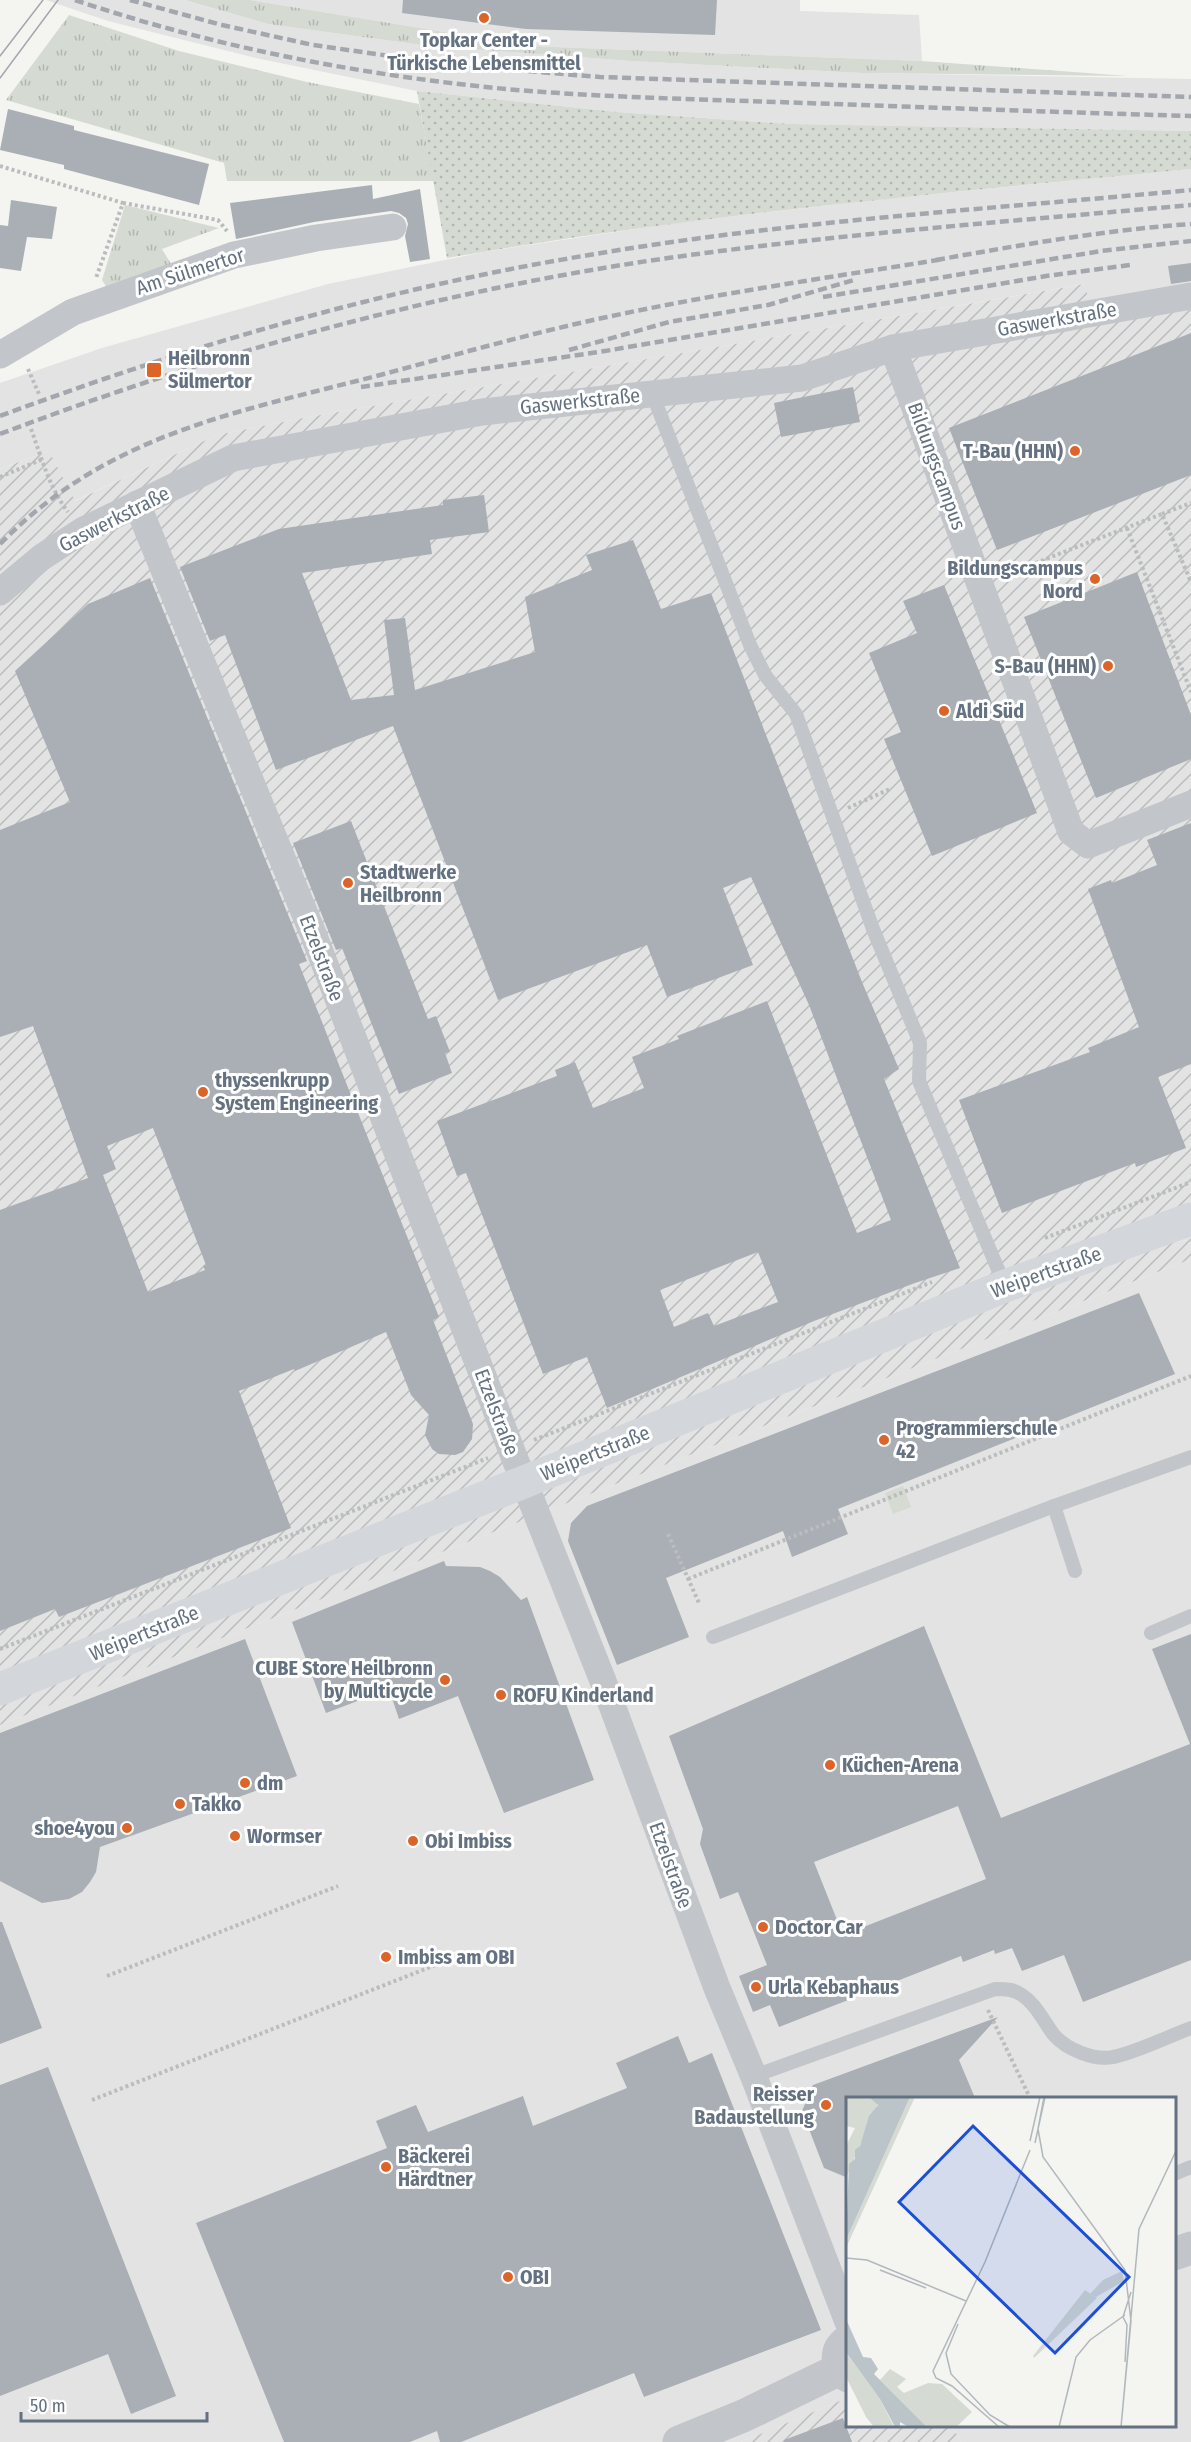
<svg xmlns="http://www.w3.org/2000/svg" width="1191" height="2442" font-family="'Fira Sans Condensed',sans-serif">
<defs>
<pattern id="industrial-furrows" width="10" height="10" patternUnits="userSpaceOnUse" patternTransform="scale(1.5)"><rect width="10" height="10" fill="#e2e3e2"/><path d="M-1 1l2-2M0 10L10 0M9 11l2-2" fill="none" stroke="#bbbcbd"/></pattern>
<pattern id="grass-tufts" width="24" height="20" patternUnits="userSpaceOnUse" patternTransform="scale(1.5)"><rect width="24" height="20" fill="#d5dbd2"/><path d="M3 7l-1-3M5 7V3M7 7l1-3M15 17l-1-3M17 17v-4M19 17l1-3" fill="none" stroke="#b0b6b0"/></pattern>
<pattern id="garden-dots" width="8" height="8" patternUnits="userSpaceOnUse" patternTransform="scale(1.5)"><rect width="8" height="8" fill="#d5dbd2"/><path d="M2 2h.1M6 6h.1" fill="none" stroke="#b0b6b0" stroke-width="1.8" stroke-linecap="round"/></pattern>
</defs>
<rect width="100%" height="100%" fill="#f4f4f1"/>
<!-- built -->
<g fill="#e2e3e2">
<polygon points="46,0 183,0 268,24 429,46 631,61 861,73 1191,79 1191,131 791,124 617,112 417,91 256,58 108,21"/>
<polygon points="250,0 800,0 800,11 919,15 922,61 530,46"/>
<polygon points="1191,169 1191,289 1089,303 1084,284 303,418 217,435 74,501 49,451 0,469 0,383 102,348 328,284 484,252 675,223 894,198"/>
<polygon points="1191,1259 1191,2442 961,2442 952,2426 1174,2426 1174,2098 848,2098 847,2398 741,2442 0,2442 0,1725"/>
</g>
<!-- industrial -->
<g fill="url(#industrial-furrows)">
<polygon points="1085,284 1089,303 1191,289 1191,1259 0,1725 0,469 49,451 75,501 217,435 303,418"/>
<polygon points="847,2398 848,2426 952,2426 961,2442 741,2442"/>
</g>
<!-- grass -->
<g fill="url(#grass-tufts)">
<polygon points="184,0 250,0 530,46 922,61 1128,76 861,73 631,61 429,46 268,24"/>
<polygon points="69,15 179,51 307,82 419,104 434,181 227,181 224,163 6,100"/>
<polygon points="125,205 219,228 162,249 171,264 107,288 102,280"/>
</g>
<!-- garden -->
<path fill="url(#garden-dots)" d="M417,91L617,112L791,124L1191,131V169C942,193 693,215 447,258Z"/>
<!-- pitch -->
<polygon fill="#d5dbd2" points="903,1486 911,1507 893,1514 885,1493"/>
<!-- building -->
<g fill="#a9afb5" fill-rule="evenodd">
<polygon points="403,0 717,0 715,35 526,29 402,13"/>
<polygon points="8,109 74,126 74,130 209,164 199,205 64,169 64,165 0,150"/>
<polygon points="372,185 373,199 420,189 430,259 410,262 405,236 408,224 406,218 399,213 391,211 314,222 236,239 230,203"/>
<polygon points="11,200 57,207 52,239 27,237 21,271 0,268 0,225 8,226"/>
<polygon points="1191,263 1191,281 1171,284 1168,266"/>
<polygon points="1191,333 1191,475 997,550 949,428"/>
<polygon points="853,387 860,422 781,437 774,403"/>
<path d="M484,495L489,532L430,540L432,554L302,573L351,700L394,695L384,620L405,618L415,690L535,652L525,597L592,570L586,555L633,540L661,609L711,593L862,982L899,1069L884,1079L960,1268L915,1283L814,1321L607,1408L587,1357L543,1374L466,1173L457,1176L437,1121L557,1076L555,1070L575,1062L593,1108L644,1088L632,1057L679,1039L677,1036L767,1001L857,1233L891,1220L809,1005L751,877L723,888L753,965L667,997L647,945L498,1000L393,726L276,770L225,635L210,641L180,567L279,529L443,505V500ZM758,1252L778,1302L714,1326L708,1313L674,1327L660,1290Z"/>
<polygon points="1137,572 1191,715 1191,759 1096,798 1024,617"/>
<path d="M150,578L307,961L299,964L439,1317L433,1320L473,1424L472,1439L463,1452L455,1455L439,1454L432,1449L425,1435L429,1415L411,1395L386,1332L295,1371L294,1369L239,1391L291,1528L59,1617L55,1609L0,1631V1210L88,1178L33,1026L0,1037V830L70,802L15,671L88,604ZM153,1128L206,1265L203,1266L205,1270L148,1292L103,1175L116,1169L107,1146Z"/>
<polygon points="944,585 1037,813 932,856 884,739 901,732 869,653 917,633 903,601"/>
<polygon points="351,821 428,1019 436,1016 450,1052 445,1053 452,1073 399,1094 342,948 336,950 293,843"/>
<polygon points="1191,823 1191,1064 1158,1077 1186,1148 1136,1167 1135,1163 1002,1213 959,1100 1090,1052 1088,1048 1139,1027 1088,889 1111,880 1112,883 1157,865 1147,840"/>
<polygon points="1139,1293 1175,1374 838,1509 848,1534 792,1557 783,1531 666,1578 689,1637 617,1665 568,1541 571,1523 587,1506"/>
<polygon points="444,1561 446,1566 480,1567 490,1571 500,1577 521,1600 527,1597 594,1780 504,1813 458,1696 399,1719 389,1689 326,1713 292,1622"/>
<path d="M924,1626L1001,1818L1190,1744L1152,1649L1191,1634V1960L1083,2002L1064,1955L1022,1971L1012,1948L995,1954L994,1950L963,1962L961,1956L779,2027L770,2005L753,2012L739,1976L767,1965L738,1892L720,1899L700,1844L703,1829L669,1736ZM958,1806L986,1879L843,1935L814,1862Z"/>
<polygon points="245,1639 297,1776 100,1847 96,1872 90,1882 82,1892 69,1899 42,1903 0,1881 0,1733"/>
<polygon points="0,1922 2,1922 42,2028 0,2044"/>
<polygon points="998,2017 959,2060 975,2098 848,2098 848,2178 824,2168 802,2111 813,2085"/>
<polygon points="678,2036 689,2063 712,2053 821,2330 644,2397 634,2373 461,2442 440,2442 437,2431 410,2442 284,2442 196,2223 387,2148 376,2121 416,2105 428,2132 523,2096 533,2126 627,2088 616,2063"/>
<polygon points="48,2067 176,2396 131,2414 108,2354 0,2396 0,2085"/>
<polygon points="843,2418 852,2442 784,2442 784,2440"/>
</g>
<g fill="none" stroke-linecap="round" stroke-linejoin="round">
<!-- path -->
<g stroke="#babcbe" stroke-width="4" stroke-dasharray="3 3" stroke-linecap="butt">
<polyline points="0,166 123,203 96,278"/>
<polyline points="123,203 218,220 227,231"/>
<polyline points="28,369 39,394"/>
<path d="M31,429C42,459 49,487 68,512"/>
<polyline points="0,477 43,459"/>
<polyline points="1162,514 1191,503"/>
<polyline points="1127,528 1191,692"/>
<polyline points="1002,576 1162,514 1191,582"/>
<polyline points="848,808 890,789"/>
<polyline points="1045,1238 1191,1182"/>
<polyline points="534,1440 932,1282"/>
<polyline points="668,1534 699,1603"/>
<polyline points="688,1579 1191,1376"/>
<polyline points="0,1649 488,1458"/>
<polyline points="107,1976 338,1886"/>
<polyline points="988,2010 1030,2098"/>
<polyline points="92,2100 438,1964"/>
</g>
<!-- service -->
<g stroke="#c2c5c9" stroke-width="14">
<polyline points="652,393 750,645 765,675 796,714 873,929 920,1043 919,1081 1005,1286"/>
<polyline points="1054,1506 1191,1457"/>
<polyline points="1151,1633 1191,1616"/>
<polyline points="713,1637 1054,1506 1075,1571"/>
<path d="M754,2076L995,1989C1005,1989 1014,1989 1022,1995C1037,2005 1043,2021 1054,2035C1066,2049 1094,2061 1113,2057C1135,2053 1169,2036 1191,2028"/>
<polyline points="1174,2174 1191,2167"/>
</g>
<!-- minor -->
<g stroke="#c2c5c9" stroke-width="27">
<polyline points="893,348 1071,832 1088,845 1191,804"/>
<polyline points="0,355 73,312 234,255 316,238 393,227"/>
<polyline points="137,504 314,936 511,1449 603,1681 717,1988 754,2077 848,2322"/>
<polyline points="0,592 42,557 82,531 233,458 482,412 802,378 893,348 1191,296"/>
</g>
<!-- tertiary -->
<g stroke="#c2c5c9" stroke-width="33">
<polyline points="1174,2254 1191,2248"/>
<path d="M848,2341C834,2351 836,2366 848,2376"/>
<polyline points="679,2442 743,2416 840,2369"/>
</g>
<!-- secondary -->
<polyline stroke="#d3d7db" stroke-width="33" points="0,1689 524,1482 1005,1286 1191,1219"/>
<!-- tram -->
<g stroke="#a3a7ad" stroke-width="1.5">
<polyline points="0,56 43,0"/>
<polyline points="0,78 58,0"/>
</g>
<!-- rail -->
<g stroke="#a3a7ad" stroke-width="4.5" stroke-dasharray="9 4.5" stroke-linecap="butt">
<path d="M75,0C214,47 360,75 506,89C597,97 687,99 778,102C916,107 1053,112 1191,116"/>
<polyline points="130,0 222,25 313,45 453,65 600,77 1191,97"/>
<path d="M936,260C1021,245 1105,230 1191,224"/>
<polyline points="823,297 1101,251 1191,241"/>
<polyline points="569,350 669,322 768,305 854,280"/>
<polyline points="361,387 605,351 1046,276 1130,265"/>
<path d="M0,416C191,345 388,288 589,255C788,221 990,209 1191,190"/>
<path d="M0,434C214,353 435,292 661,259C837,234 1014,221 1191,205"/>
<path d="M0,544C110,432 239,412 384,374C458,354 532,333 607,317C719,293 832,277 944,259"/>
</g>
</g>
<!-- markers -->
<g fill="#dd6428" stroke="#fff" stroke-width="2">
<circle cx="484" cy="18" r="6"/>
<rect x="146" y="362" width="16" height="16" rx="3"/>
<circle cx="1075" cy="451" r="6"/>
<circle cx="1095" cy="579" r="6"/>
<circle cx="1108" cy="666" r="6"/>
<circle cx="944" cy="711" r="6"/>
<circle cx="348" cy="883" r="6"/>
<circle cx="203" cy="1092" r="6"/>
<circle cx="884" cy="1440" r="6"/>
<circle cx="445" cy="1680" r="6"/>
<circle cx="501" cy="1695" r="6"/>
<circle cx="830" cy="1765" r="6"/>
<circle cx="245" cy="1783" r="6"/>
<circle cx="180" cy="1804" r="6"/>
<circle cx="127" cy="1828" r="6"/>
<circle cx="235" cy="1836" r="6"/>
<circle cx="413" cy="1841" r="6"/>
<circle cx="763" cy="1927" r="6"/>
<circle cx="386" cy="1957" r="6"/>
<circle cx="756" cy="1987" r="6"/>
<circle cx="826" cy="2105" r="6"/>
<circle cx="386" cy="2167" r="6"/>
<circle cx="508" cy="2277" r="6"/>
</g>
<g text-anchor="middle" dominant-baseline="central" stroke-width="6" stroke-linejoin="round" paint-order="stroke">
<!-- poi labels -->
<g font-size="20" font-weight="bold" fill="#647181" stroke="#fff" text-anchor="start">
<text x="484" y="40" text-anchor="middle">Topkar Center -<tspan x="484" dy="23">Türkische Lebensmittel</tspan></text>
<text x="168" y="358">Heilbronn<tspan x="168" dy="23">Sülmertor</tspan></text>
<text x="1063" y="451" text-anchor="end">T-Bau (HHN)</text>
<text x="1083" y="568" text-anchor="end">Bildungscampus<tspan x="1083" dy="23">Nord</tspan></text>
<text x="1096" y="666" text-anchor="end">S-Bau (HHN)</text>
<text x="956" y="711">Aldi Süd</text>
<text x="360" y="872">Stadtwerke<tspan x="360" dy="23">Heilbronn</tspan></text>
<text x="215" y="1080">thyssenkrupp<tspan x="215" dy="23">System Engineering</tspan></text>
<text x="896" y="1428">Programmierschule<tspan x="896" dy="23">42</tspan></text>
<text x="433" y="1668" text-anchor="end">CUBE Store Heilbronn<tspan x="433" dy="23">by Multicycle</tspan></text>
<text x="513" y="1695">ROFU Kinderland</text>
<text x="842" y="1765">Küchen-Arena</text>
<text x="257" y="1783">dm</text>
<text x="192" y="1804">Takko</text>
<text x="115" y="1828" text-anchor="end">shoe4you</text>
<text x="247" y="1836">Wormser</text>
<text x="425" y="1841">Obi Imbiss</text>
<text x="775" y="1927">Doctor Car</text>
<text x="398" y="1957">Imbiss am OBI</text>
<text x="768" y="1987">Urla Kebaphaus</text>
<text x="814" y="2094" text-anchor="end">Reisser<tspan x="814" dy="23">Badaustellung</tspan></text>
<text x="398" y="2156">Bäckerei<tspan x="398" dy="23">Härdtner</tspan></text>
<text x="520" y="2277">OBI</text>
</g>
<!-- street labels -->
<g font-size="20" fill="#647181" stroke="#fff">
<text transform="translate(190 271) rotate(-18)">Am Sülmertor</text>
<text transform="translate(1057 319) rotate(-10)">Gaswerkstraße</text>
<text transform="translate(580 401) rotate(-6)">Gaswerkstraße</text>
<text transform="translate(937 466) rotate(70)">Bildungscampus</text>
<text transform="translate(114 519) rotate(-27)">Gaswerkstraße</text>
<text transform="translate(322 958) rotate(69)">Etzelstraße</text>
<text transform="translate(1046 1272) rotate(-20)">Weipertstraße</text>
<text transform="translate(497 1412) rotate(69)">Etzelstraße</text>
<text transform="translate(595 1453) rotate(-22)">Weipertstraße</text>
<text transform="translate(144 1633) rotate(-22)">Weipertstraße</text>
<text transform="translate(671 1865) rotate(70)">Etzelstraße</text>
</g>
</g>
<!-- overview -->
<g transform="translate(846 2097)">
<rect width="330" height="330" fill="#f4f4f1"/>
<path d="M64,0H69L0,151V143ZM276,174L278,184L250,200L244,197L257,183Z" fill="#d5dbd2"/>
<path d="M0,0H23L32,6L0,81V49L9,31L0,29ZM0,255L34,302L48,330H28L20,320L0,280ZM44,272L60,282L51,290L58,296L82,286L96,287L126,315L110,330H81L34,283Z" fill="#d5dbd2"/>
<path d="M239,193L251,201L188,261L187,259Z" fill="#d5dbd2"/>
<path d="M23,0H64L0,143L3,67L9,62V53L14,49L23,19L32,8ZM0,222L17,260L25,261L32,272L28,277L81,330L61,329L54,325V330H49L34,302L0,255Z" fill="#bbc4c9"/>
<path fill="none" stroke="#b1b8bd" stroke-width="1.5" d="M198,0L192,32L197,60L279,173L285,224L275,330M184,44L194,0M189,46L199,0M0,161L21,163L120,204M34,173L80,191M277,220L285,195M277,220L281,228L279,265M112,227L100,256L105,277L144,318L164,330M153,330L106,289L90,281L87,274L139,165L184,53M213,330L230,260L244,243L279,218M275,330L293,132L330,54"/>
<path fill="#1d4ed8" fill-opacity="0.15" stroke="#1d4ed8" stroke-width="3" d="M127,29L283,180L209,256L53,105Z"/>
<rect width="330" height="330" fill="none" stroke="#647181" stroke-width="3"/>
</g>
<!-- scale -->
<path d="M21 2412v9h186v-9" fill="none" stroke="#647181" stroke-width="3"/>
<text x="30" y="2412" font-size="18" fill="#647181" stroke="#ffffff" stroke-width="4.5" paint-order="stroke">50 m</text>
</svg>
